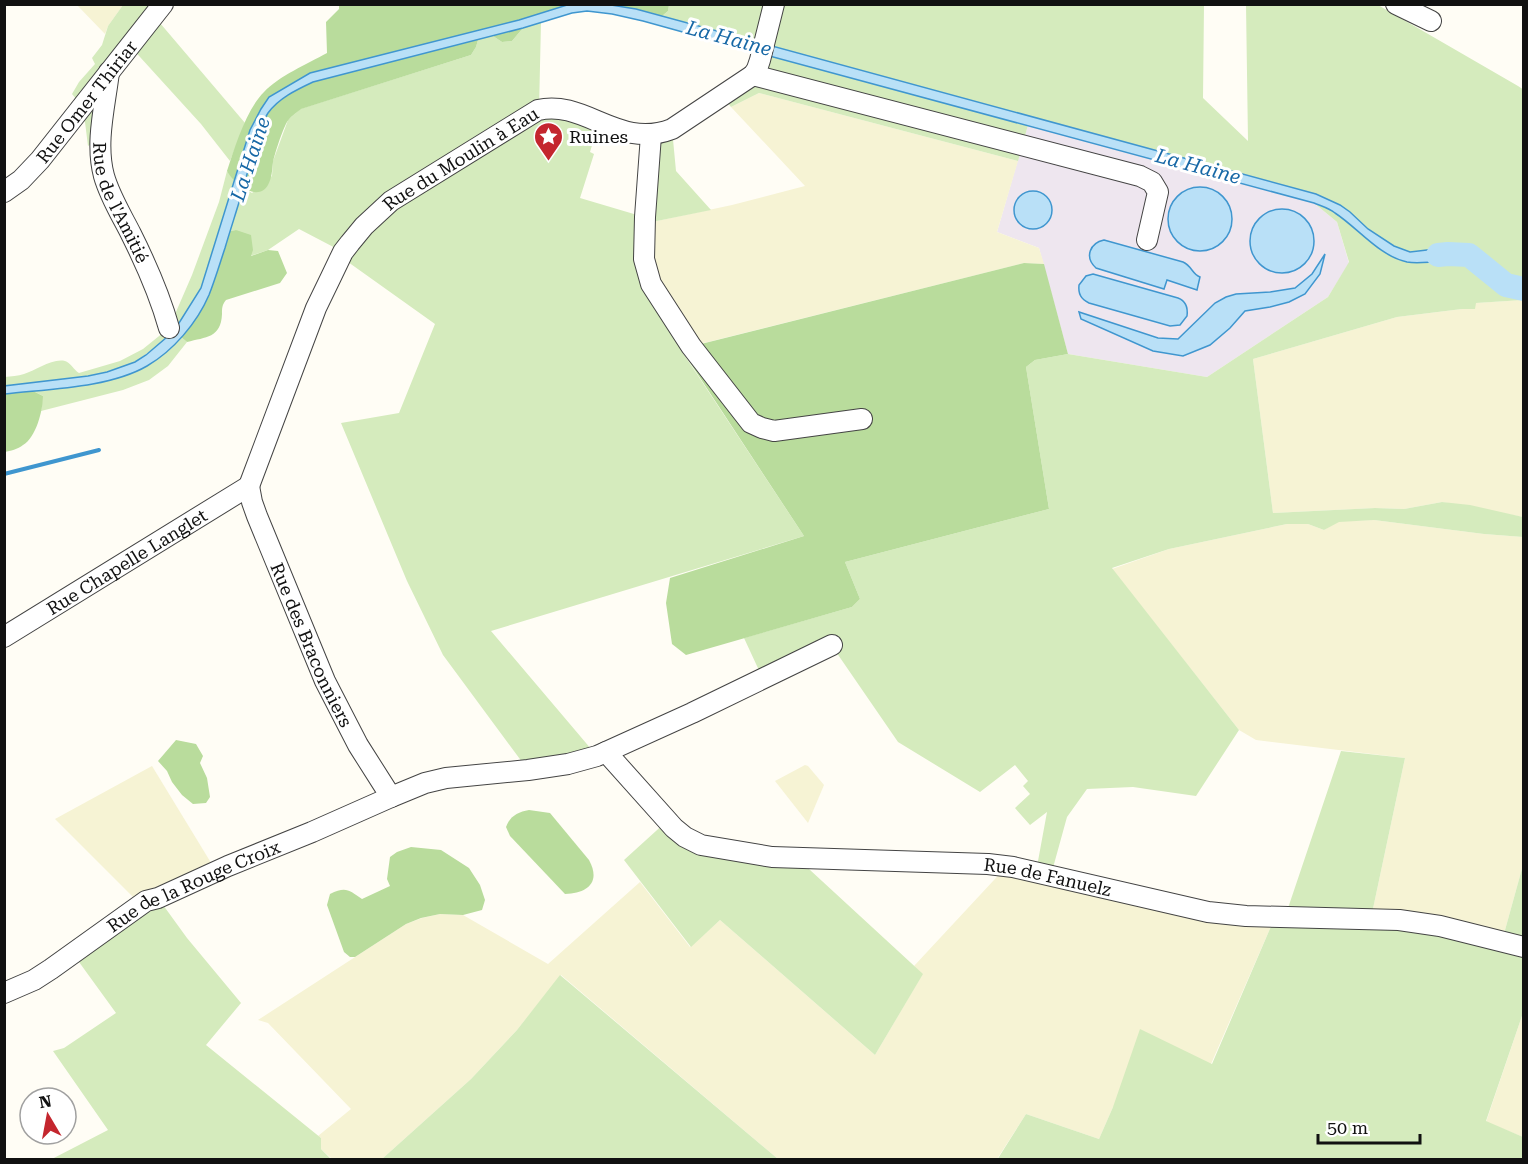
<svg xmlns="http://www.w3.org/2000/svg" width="1528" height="1164" font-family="'Roboto Serif',serif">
<rect width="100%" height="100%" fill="#fffdf5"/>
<!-- industrial -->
<polygon fill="#eee6ef" points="1028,125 1314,203 1337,222 1349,263 1328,297 1207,377 1068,354 1039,248 997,232"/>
<!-- farmland -->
<g fill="#f6f3d4">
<polygon points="77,5 123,5 108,26 105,34"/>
<polygon points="759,93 1018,161 997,232 1039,248 1044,264 1024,263 696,345 655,276 651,260 652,222 732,205 805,186 731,107"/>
<polygon points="1523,300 1523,517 1442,502 1404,509 1375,508 1273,513 1253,359 1397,317 1462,309 1475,309 1475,303"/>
<polygon points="1374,520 1484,534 1523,537 1523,865 1502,941 1371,918 1405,758 1256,740 1239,730 1112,569 1169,549 1287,524 1308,524 1324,530 1338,521"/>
<polygon points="805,765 808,766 824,785 808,823 775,781"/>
<polygon points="152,766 216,871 137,901 55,819"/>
<polygon points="1007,866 1275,917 1211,1064 1113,1107 1099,1139 1026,1114 997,1159 778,1159 561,975 517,1030 471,1079 382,1159 332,1159 321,1149 321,1138 318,1136 351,1109 268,1023 258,1020 406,924 422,918 440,914 463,915 548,964 640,882 690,947 720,920 875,1055 922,975 914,966"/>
<polygon points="1523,1013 1523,1137 1486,1122"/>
</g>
<!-- green -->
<g fill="#d5ebbd">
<polygon points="669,4 1204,5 1203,98 1248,141 1246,5 1378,5 1518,86 1524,90 1523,300 1476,303 1475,309 1462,309 1397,317 1253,359 1273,513 1375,508 1404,509 1442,502 1470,505 1523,517 1523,537 1484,534 1374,520 1339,522 1324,530 1308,524 1287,524 1169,549 1112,568 1239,730 1196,796 1133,787 1087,789 1067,817 1051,875 1036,872 1047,812 1030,825 1015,808 1030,794 1023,786 1028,781 1015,765 980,792 898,742 832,646 763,679 744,638 852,607 860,599 845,562 1049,509 1026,367 1035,360 1068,354 1207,377 1328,297 1349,262 1337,222 1314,203 1333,211 1408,262 1467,259 1471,252 1462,247 1444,248 1410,252 1394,246 1368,229 1350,212 1316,194 662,16 668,11"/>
<polygon points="123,5 163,5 154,16 245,123 230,161 201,124 130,46 109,72 101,136 88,146 85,122 76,114 82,106 72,94 79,82 95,64 92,58 102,45 108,26"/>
<polygon points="541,22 539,110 599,122 590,152 594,154 580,198 644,217 651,135 672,129 676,171 711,210 652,222 650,240 655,276 696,345 681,350 804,536 491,631 597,756 528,770 443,655 407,581 341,423 399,413 435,324 341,257 343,252 299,229 268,250 250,256 236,230 230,231 243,188 252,193 272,176 273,161 288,120 300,109 471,55 476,47 478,40 493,36 502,42 512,41 523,28"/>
<polygon points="762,54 1028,125 1018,161 759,93 731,107 722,96"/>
<path d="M227,171L235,181L201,288L174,331L161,343L135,362L107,372L88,376L5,386V377C11,376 18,376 24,374C35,371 52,358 65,361C70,362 74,370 79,373L120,361L143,349L169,328L192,275L219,202Z"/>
<path d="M181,337L187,342L168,366L149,380L123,390L41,411L43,396L33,391C92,384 138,384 181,337Z"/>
<polygon points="1341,751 1405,758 1371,918 1502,941 1523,865 1523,1013 1486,1121 1523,1137 1523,1159 997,1160 1026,1114 1099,1139 1113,1107 1140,1029 1212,1064 1275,917 1285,917"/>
<polygon points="667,821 674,828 797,858 923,974 875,1055 720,920 691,947 624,860"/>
<polygon points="158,898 187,938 241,1003 206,1045 321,1138 321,1149 331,1159 50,1160 108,1130 53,1051 64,1048 116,1013 79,962 157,904"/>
<polygon points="560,975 778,1159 382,1159 471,1079 517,1030"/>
</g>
<!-- forest -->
<g fill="#b9dc9c">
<path d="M339,5H567L519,20L523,28L512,41L502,42L493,36L478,40L476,47L471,55L301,109C296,113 290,117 287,122C282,131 275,153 273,162C272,170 272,178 268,185C258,203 233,183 227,171C235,147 246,110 264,92C279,76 307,64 327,53L326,22L339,9Z"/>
<polygon points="611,5 669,5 668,11 662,16 636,9"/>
<path d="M236,230L251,235L253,250L251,256L268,250L278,251L287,273L280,283L226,300C222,305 222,308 222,314C221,338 206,337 187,342L181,337C205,309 219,266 230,231Z"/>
<polygon points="1024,263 1044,264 1068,354 1035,360 1026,367 1049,509 845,562 860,599 852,607 686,655 672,644 666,603 670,578 804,536 681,349"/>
<path d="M33,391L43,396C43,410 36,438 23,445C18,449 10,451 5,452V394Z"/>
<polygon points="176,740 196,744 203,756 200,763 207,778 210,797 206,803 193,804 182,795 172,782 167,771 158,761"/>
<path d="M529,810L550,813L589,860C601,882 588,893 565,894L510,836L506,827C510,816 518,812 529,810Z"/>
<path d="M411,847L441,850L469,868L480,885L485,900L482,910L463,915L440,914L421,918L406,924L355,957H350L344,952L327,905L330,894C346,886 349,890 362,899L390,886L387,879L390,857L397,852Z"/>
</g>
<!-- water -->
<g fill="#b9e0f7" stroke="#3f96cf" stroke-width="1.5">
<path d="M567,5H611L636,9L1316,194L1340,205L1350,212L1368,229L1394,246L1410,252L1444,248L1462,247L1471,252L1467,259C1450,259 1423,265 1407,262C1379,256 1358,228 1335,213C1329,208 1321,206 1314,203L762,54L643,21L612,14L587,11L572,13L523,28L313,82C296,90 279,98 268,113C256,132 252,156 246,178C240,201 232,224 225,248C220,263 215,280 209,295C197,323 173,351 147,366C109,388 48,389 5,394L4,386L88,376L107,372L135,362L146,355L174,331L201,288L250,130L261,109L269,97L310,73L519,20Z"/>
<circle cx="1200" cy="219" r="32"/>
<circle cx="1033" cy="210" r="19"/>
<circle cx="1282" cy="241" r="32"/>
<path d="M1104,240L1183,262C1192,266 1192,274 1200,277L1197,290L1167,280L1164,289L1096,268C1084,257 1090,243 1104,240Z"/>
<polygon points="1325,254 1320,274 1305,294 1289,302 1270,307 1245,311 1230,328 1210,345 1183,356 1153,351 1081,319 1079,312 1158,338 1178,339 1215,303 1226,297 1236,294 1270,292 1295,288 1312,274"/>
<path d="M1093,274L1178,298C1186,301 1188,308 1187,316L1180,325L1170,326L1089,303C1081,299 1078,294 1079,285L1086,276Z"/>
</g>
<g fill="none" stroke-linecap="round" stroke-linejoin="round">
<!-- stream -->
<polyline stroke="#3f96cf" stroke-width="4" points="4,474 99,450"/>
<!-- river -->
<polyline stroke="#b9e0f7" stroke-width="24" points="1438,255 1448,254 1469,255 1506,285 1524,289"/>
<defs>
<g id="minor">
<polyline points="1396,4 1431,21"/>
<path id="s1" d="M109,72C105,106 95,143 104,176C110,197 122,216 131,234C146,264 160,296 169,328"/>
<polyline points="753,75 1140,176 1152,182 1158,192 1147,240"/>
<polyline points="651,135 645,217 644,259 651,284 691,346 751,423 762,428 774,431 862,419"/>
<path id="s2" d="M4,192L21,180L40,160L163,4"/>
<path id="s3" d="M249,486L316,308L331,277L343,252L350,243L364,226L391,201L538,110C585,99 618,150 672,129L753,75L757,69L760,60L774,4"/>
<path id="s4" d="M249,486L252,502L257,516L325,681L358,745L391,797"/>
<path id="s5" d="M4,637L249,486"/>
<path id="s6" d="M606,752L674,828L685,837L701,845L772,857L988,864L1013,867L1208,912L1246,916L1399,920L1440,926L1524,947"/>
<path id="s7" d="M4,993L34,980L51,969L146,901L158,898L228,866L312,832L391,797L425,783L446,778L528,770L568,764L597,756L692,713L832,645"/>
</g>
</defs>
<!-- minor casing -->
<use href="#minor" stroke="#444" stroke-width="22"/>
<!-- minor -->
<use href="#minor" stroke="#fff" stroke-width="20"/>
</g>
<!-- icons -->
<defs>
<symbol id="sight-pin" viewBox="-11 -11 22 30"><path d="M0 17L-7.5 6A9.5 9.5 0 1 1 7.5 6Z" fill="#c4262e" stroke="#fff"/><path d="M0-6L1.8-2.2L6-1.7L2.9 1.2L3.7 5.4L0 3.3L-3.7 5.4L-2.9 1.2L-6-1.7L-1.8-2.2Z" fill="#fff"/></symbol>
</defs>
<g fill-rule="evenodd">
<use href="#sight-pin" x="532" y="120" width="33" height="45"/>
</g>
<g text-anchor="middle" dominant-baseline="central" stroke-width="6" stroke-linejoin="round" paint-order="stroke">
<!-- street labels -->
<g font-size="18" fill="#111" stroke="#fff">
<text stroke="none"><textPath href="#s2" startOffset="123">Rue Omer Thiriar</textPath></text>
<text stroke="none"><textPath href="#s3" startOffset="404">Rue du Moulin à Eau</textPath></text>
<text stroke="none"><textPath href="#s1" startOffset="135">Rue de l'Amitié</textPath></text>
<text stroke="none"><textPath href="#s5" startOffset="144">Rue Chapelle Langlet</textPath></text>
<text stroke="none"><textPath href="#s4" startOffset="171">Rue des Braconniers</textPath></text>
<text stroke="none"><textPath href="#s6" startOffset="483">Rue de Fanuelz</textPath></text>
<text stroke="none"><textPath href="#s7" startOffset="219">Rue de la Rouge Croix</textPath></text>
</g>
<!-- poi labels -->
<g font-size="18" fill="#111" stroke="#fff" text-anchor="start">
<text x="569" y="136">Ruines</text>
</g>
<!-- water labels -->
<g font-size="20" font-style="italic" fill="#1768a6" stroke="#fff">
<text transform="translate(729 38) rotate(15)">La Haine</text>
<text transform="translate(250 159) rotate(-72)">La Haine</text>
<text transform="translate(1198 166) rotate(15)">La Haine</text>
</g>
</g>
<!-- border -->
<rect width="1528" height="1164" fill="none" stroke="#111111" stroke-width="12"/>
<!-- north arrow -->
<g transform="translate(48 1116) rotate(350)"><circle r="28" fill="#ffffff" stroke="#a0a0a0" stroke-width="1.5"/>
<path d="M0-4.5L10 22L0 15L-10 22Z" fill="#c4262e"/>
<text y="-9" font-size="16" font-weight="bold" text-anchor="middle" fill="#111111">N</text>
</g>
<!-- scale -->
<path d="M1318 1134v9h102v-9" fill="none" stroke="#111111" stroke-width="3"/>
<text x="1327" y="1134" font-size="18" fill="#111111" stroke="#ffffff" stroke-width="4.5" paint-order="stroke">50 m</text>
</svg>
